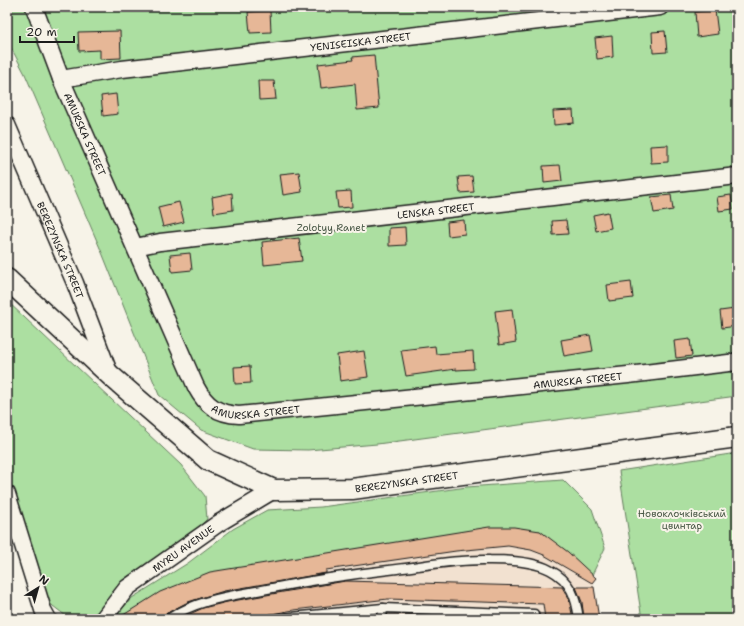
<svg xmlns="http://www.w3.org/2000/svg" width="744" height="626" font-family="'Shantell Sans',sans-serif">
<rect width="100%" height="100%" fill="#f7f3e8"/>
<filter id="ink" filterUnits="userSpaceOnUse"><feTurbulence type="fractalNoise" baseFrequency=".025" numOctaves="2"/><feDisplacementMap in="SourceGraphic" scale="8" xChannelSelector="R" yChannelSelector="G"/><feConvolveMatrix kernelMatrix="1 2 1 2 8 2 1 2 1" color-interpolation-filters="sRGB"/></filter>
<g filter="url(#ink)">
<!-- built -->
<polygon fill="#f2e1d0" points="489,527 592,575 600,619 125,619 136,607"/>
<!-- green -->
<g fill="#acdfa1" stroke="#647e5e">
<polygon points="7,7 737,7 737,396 377,444 308,450 253,449 201,430 159,395 103,255 25,74 7,40"/>
<polygon points="7,301 181,465 205,496 207,519 194,532 124,579 98,612 82,619 70,619 49,603 7,474"/>
<polygon points="737,453 737,619 642,619 619,471"/>
<polygon points="563,480 592,509 605,548 592,575 540,531 385,545 125,619 114,618 132,598 188,563 233,529 267,510 321,507 467,487"/>
</g>
<!-- building -->
<g fill="#e6b797" stroke="#1c1c1c">
<polygon points="715,10 718,34 697,37 695,12"/>
<polygon points="270,11 271,32 250,33 248,12"/>
<polygon points="120,31 121,58 100,59 100,50 79,51 78,32"/>
<polygon points="665,31 667,52 653,53 652,32"/>
<polygon points="612,36 613,57 597,59 595,38"/>
<polygon points="374,55 379,108 357,110 355,84 321,88 318,64 353,60 352,57"/>
<polygon points="258,81 274,81 276,99 259,100"/>
<polygon points="116,94 118,114 103,116 101,96"/>
<polygon points="573,110 574,123 554,125 553,111"/>
<polygon points="668,145 668,162 651,163 650,146"/>
<polygon points="560,165 562,181 544,183 543,166"/>
<polygon points="299,172 302,192 283,195 280,174"/>
<polygon points="472,176 474,192 460,193 458,177"/>
<polygon points="351,191 352,207 338,208 336,192"/>
<polygon points="232,193 233,210 214,213 212,197"/>
<polygon points="671,195 673,210 654,213 651,197"/>
<polygon points="731,195 733,209 719,211 717,197"/>
<polygon points="179,202 184,222 163,227 158,207"/>
<polygon points="608,212 611,228 596,231 593,215"/>
<polygon points="464,220 465,234 448,236 447,222"/>
<polygon points="566,220 568,234 553,235 552,221"/>
<polygon points="405,227 406,245 389,246 389,228"/>
<polygon points="299,238 302,261 264,265 262,242"/>
<polygon points="190,253 192,270 172,272 170,255"/>
<polygon points="631,282 633,298 609,301 607,285"/>
<polygon points="512,309 516,342 499,345 495,311"/>
<polygon points="735,309 737,326 722,328 720,311"/>
<polygon points="590,335 593,351 564,356 561,340"/>
<polygon points="690,339 692,356 676,358 674,341"/>
<polygon points="435,346 436,354 473,351 474,369 456,370 456,369 406,376 401,350"/>
<polygon points="364,351 368,377 340,381 337,355"/>
<polygon points="250,366 251,383 235,384 234,367"/>
<polygon points="489,527 514,527 540,531 568,552 596,578 592,583 544,555 531,550 508,546 456,551 326,570 326,573 224,591 188,602 165,614 163,619 117,619 160,592 210,572"/>
<polygon points="345,581 562,587 569,599 573,619 545,619 543,604 388,599 294,610 243,619 179,619 203,608 227,602"/>
<polygon points="576,587 594,587 599,619 584,619 582,602"/>
</g>
<g fill="none" stroke-linecap="round" stroke-linejoin="round">
<defs>
<g id="service">
<path d="M168,619C196,600 230,596 262,590C307,581 352,574 397,569C428,565 459,559 490,560C509,560 533,561 550,570C571,581 576,597 579,619"/>
<polyline points="272,619 383,608 534,614 535,619"/>
<polyline points="382,619 383,608"/>
</g>
<g id="minor">
<path id="s1" d="M34,7L61,79L196,387C206,406 218,414 239,415L628,375L737,362"/>
<path id="s2" d="M61,79L122,69L660,7"/>
<path id="s3" d="M7,125L75,283L110,375"/>
<path id="s4" d="M135,247L160,242L737,176"/>
<polyline points="7,494 43,610 48,619"/>
<path id="s5" d="M103,619L127,588L219,523L274,490"/>
</g>
<g id="tertiary">
<path id="s6" d="M7,279L111,376L208,460L274,490L352,489L737,437"/>
</g>
</defs>
<!-- service casing -->
<use href="#service" stroke="#1c1c1c" stroke-width="11"/>
<!-- minor casing -->
<use href="#minor" stroke="#1c1c1c" stroke-width="19"/>
<!-- tertiary casing -->
<use href="#tertiary" stroke="#1c1c1c" stroke-width="23"/>
<!-- service -->
<use href="#service" stroke="#f7f3e8" stroke-width="8"/>
<!-- minor -->
<use href="#minor" stroke="#f7f3e8" stroke-width="16"/>
<!-- tertiary -->
<use href="#tertiary" stroke="#f7f3e8" stroke-width="20"/>
</g>
</g>
<g text-anchor="middle" dominant-baseline="central" stroke-width="4" stroke-linejoin="round" paint-order="stroke">
<!-- street labels -->
<g font-size="10" fill="#1c1c1c" stroke="#f7f3e8">
<text stroke="none"><textPath href="#s2" startOffset="302">YENISEISKA STREET</textPath></text>
<text stroke="none"><textPath href="#s1" startOffset="137">AMURSKA STREET</textPath></text>
<text stroke="none"><textPath href="#s4" startOffset="303">LENSKA STREET</textPath></text>
<text stroke="none"><textPath href="#s3" startOffset="136">BEREZYNSKA STREET</textPath></text>
<text stroke="none"><textPath href="#s1" startOffset="808">AMURSKA STREET</textPath></text>
<text stroke="none"><textPath href="#s1" startOffset="484">AMURSKA STREET</textPath></text>
<text stroke="none"><textPath href="#s6" startOffset="476">BEREZYNSKA STREET</textPath></text>
<text stroke="none"><textPath href="#s5" startOffset="108">MYRU AVENUE</textPath></text>
</g>
<!-- park labels -->
<g font-size="10" fill="#475644" stroke="#f7f3e8">
<text x="331" y="227">Zolotyy Ranet</text>
<text x="682" y="513">Новоклочківський<tspan x="682" dy="12">цвинтар</tspan></text>
</g>
</g>
<!-- margin -->
<rect width="744" height="626" fill="none" stroke="#f7f3e8" stroke-width="24"/>
<rect x="12" y="12" width="720" height="602" fill="none" stroke="#1c1c1c" stroke-width="1.5" filter="url(#ink)"/>
<!-- north arrow -->
<g transform="translate(38 588) rotate(37)" stroke="#f7f3e8" stroke-width="3" paint-order="stroke">
<path d="M0-3L7 15L0 10L-7 15Z" fill="#1c1c1c"/>
<text y="-6" font-size="11" font-weight="bold" text-anchor="middle" fill="#1c1c1c">N</text>
</g>
<!-- scale -->
<path d="M20 36v6h54v-6" fill="none" stroke="#1c1c1c" stroke-width="2"/>
<text x="26" y="36" font-size="12" fill="#1c1c1c" stroke="#f7f3e8" stroke-width="3" paint-order="stroke">20 m</text>
</svg>
